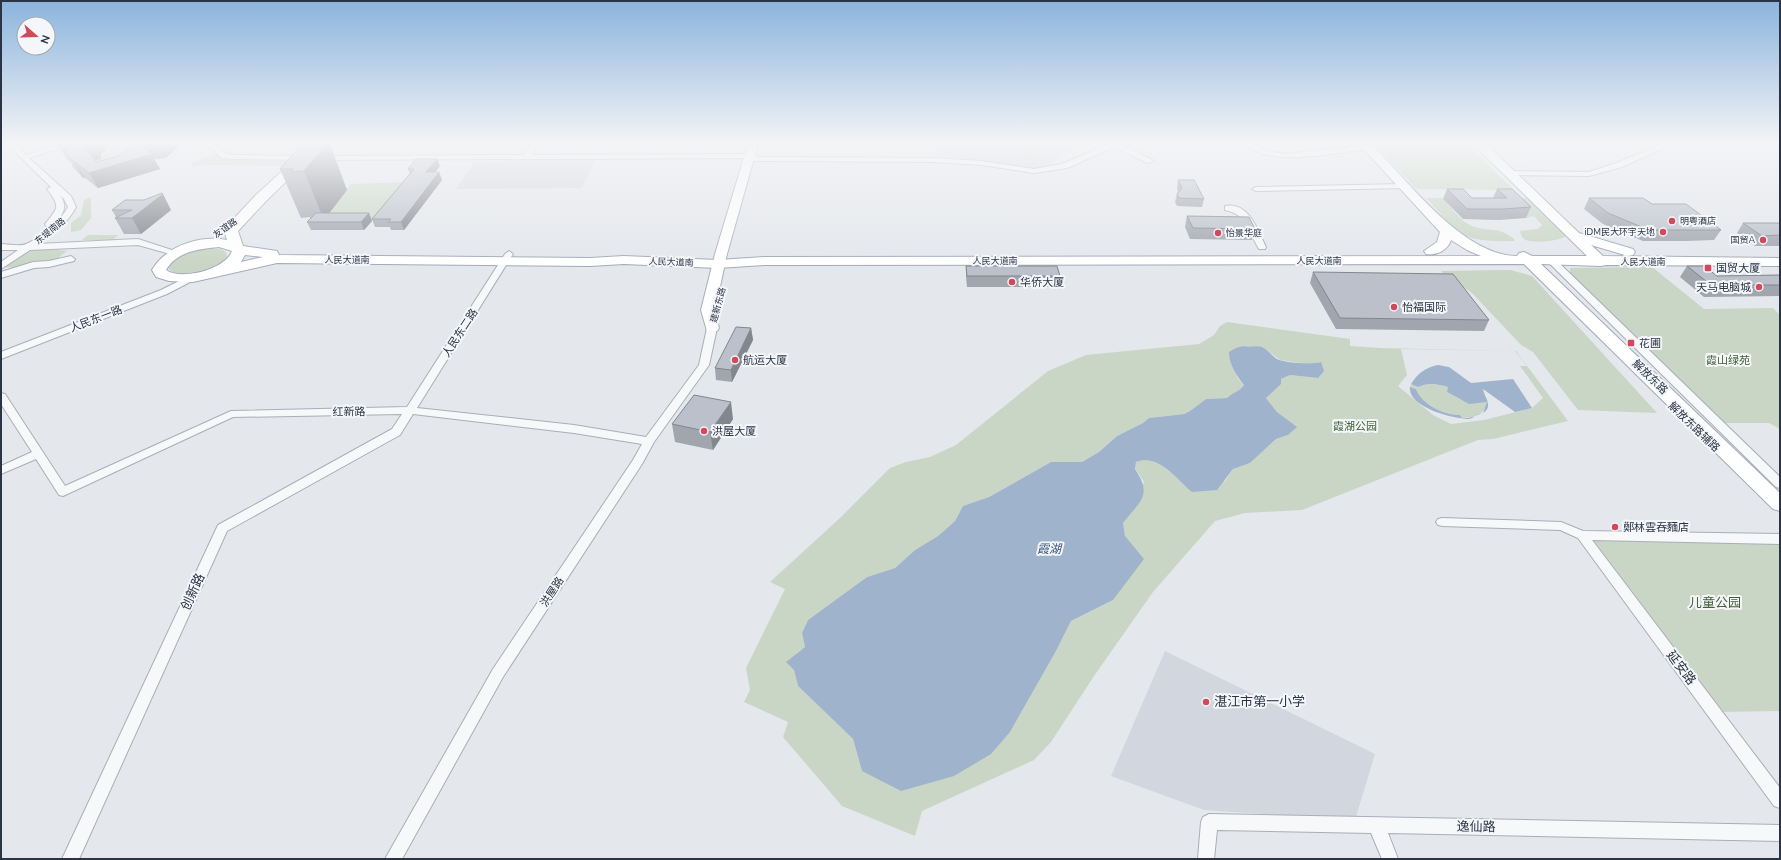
<svg xmlns="http://www.w3.org/2000/svg" width="1781" height="860" font-family="'Nunito Sans','Noto Sans SC',sans-serif">
<rect width="100%" height="100%" fill="#e4e7ec"/>
<!-- built -->
<g fill="#d2d6de">
<polygon points="939,144 1078,144 1043,170 932,155"/>
<polygon points="595,159 582,188 456,189 474,162"/>
<polygon points="1165,651 1375,754 1355,820 1204,810 1111,776"/>
</g>
<!-- green -->
<g fill="#c9d6c5" fill-rule="evenodd">
<polygon points="170,144 137,157 144,159 109,172 102,169 96,164 98,158 116,145 133,147"/>
<polygon points="972,144 1052,144 1033,158 970,146"/>
<polygon points="1375,144 1466,144 1514,190 1416,189"/>
<polygon points="217,154 238,159 290,161 287,166 205,165 193,167 190,163"/>
<polygon points="408,182 381,220 313,221 351,184"/>
<polygon points="91,197 91,218 81,230 71,232 71,223 81,215 84,200"/>
<path d="M1426,198H1442C1449,205 1460,220 1468,224C1486,234 1496,224 1514,239V241C1498,241 1479,242 1464,235C1450,227 1438,210 1426,198Z"/>
<path d="M1506,198H1531L1566,236C1560,241 1531,244 1524,239C1522,237 1520,233 1520,231L1538,229L1542,225L1534,216L1526,218Z"/>
<polygon points="88,235 118,235 113,240 82,240"/>
<polygon points="30,247 67,251 46,267 37,268 1,267 1,264"/>
<path d="M206,249H220L226,252L227,258C218,270 181,282 169,269C169,255 195,251 206,249Z"/>
<polygon points="1652,267 1704,309 1773,308 1780,315 1780,429 1769,423 1720,423 1570,275 1570,268"/>
<polygon points="1510,270 1532,276 1657,413 1578,410 1533,352 1521,345 1472,293 1462,286 1451,285 1441,271"/>
<path d="M1227,322L1350,339V346L1380,348L1516,351L1568,421L1493,439L1478,440L1302,510L1245,513L1215,521L1153,592L1094,676L1051,742L1034,760L922,811L915,836L842,806L783,737L788,722L744,702L750,690L746,668L785,589L770,582L840,518L890,468L906,462L930,457L956,445L1048,371L1086,355L1199,344L1214,335L1220,326ZM1243,346L1252,348L1263,347L1280,360L1313,365L1320,363L1318,378L1290,375L1281,379L1266,398L1277,412L1296,427L1288,435L1276,439L1250,463L1233,469L1225,481L1192,492C1176,479 1159,453 1136,462L1135,468L1144,482L1123,523L1125,536L1113,600L1071,621L1056,651L1010,732L862,771L853,739L798,686L794,670L796,654L805,647L802,633L808,620L867,577L895,568L915,550L938,536L955,521L963,506L989,497L1051,462H1082L1099,452L1117,436L1143,423L1149,418L1184,414L1190,411L1206,399L1227,398C1233,392 1239,392 1244,385L1238,379L1229,356ZM1401,349L1515,351L1527,366H1520L1543,398L1532,408L1484,420L1451,424L1433,415L1398,386L1407,375Z"/>
<path d="M1411,384L1418,387C1428,382 1438,384 1449,387L1447,392L1461,400L1487,402C1486,414 1473,418 1462,418L1460,415C1444,415 1422,405 1416,389L1410,387Z"/>
<polygon points="1582,535 1780,539 1780,711 1714,712"/>
</g>
<!-- water -->
<g fill="#9fb4cc">
<path d="M1243,346C1250,348 1256,345 1262,347C1267,349 1272,356 1277,359C1284,363 1313,365 1321,362L1324,371L1318,378L1290,375L1281,379V384L1266,398L1277,412L1297,427L1288,435L1276,439L1250,463L1233,469L1217,490L1192,492C1176,479 1159,453 1136,462L1135,469C1153,496 1140,501 1123,523L1125,536L1144,559L1113,600L1071,621L1056,651L1010,732L991,754L954,776L901,791L862,771L853,739L798,686L794,670L786,662L805,647L802,633L808,620L867,577L895,568L915,550L938,536L955,521L963,506L989,497L1051,462H1082L1099,452L1117,436L1143,423L1149,418L1184,414L1190,411L1206,399L1227,398C1233,392 1239,392 1244,385C1237,377 1228,362 1229,352L1236,348Z"/>
<path d="M1438,365L1449,367L1471,383L1513,379L1532,408L1515,412L1483,389C1484,395 1489,401 1488,407C1486,413 1482,413 1476,415C1473,417 1472,419 1468,419C1453,419 1407,407 1410,387L1416,389C1422,405 1444,415 1460,415L1462,418H1469L1483,413L1487,402L1469,404L1447,392L1448,387C1438,384 1428,382 1418,387L1411,384C1417,374 1426,367 1438,365Z"/>
</g>
<g fill="none" stroke-linecap="round" stroke-linejoin="round">
<defs>
<g id="street">
<path d="M7,144H15L26,155L61,144H74L29,158L71,196L76,207C67,225 52,233 37,244L138,239L181,253L177,256L138,245L30,250L1,269V262L18,250H1V244C8,244 20,247 26,244C39,239 62,219 68,207L64,199L60,195C69,208 62,216 52,226H46L45,224C58,208 61,207 47,189L51,187Z"/>
<path d="M207,144C219,144 221,153 232,155L304,156L308,158L304,160L232,159L222,158Z"/>
<polygon points="531,144 538,144 531,155 754,154 757,157 934,158 981,161 1034,169 1062,164 1109,144 1121,144 1154,161 1147,163 1115,147 1067,168 1034,173 981,165 934,162 754,161 751,158 321,160 317,158 321,156 524,155"/>
<path d="M1243,144H1253L1264,150L1285,154L1367,145L1371,147L1367,149C1331,153 1273,168 1243,144Z"/>
<polygon points="1663,144 1673,144 1622,167 1589,176 1509,175 1505,173 1509,171 1589,172 1616,163"/>
<polygon points="1404,184 1408,186 1407,188 1256,191 1252,189 1256,187"/>
<path d="M1225,206C1249,201 1258,231 1266,247L1265,249H1259C1247,230 1250,216 1225,210Z"/>
<polygon points="509,251 513,254 417,408 574,425 646,437 699,365 707,328 712,325 717,328 709,365 654,442 642,464 503,677 402,859 385,859 493,669 633,460 642,444 574,433 413,414 400,435 227,531 79,859 62,859 218,525 392,429 402,414 233,417 63,496 59,495 36,459 1,474 1,466 32,452 1,404 1,393 5,394 65,486 231,411 407,407 505,254"/>
<polygon points="71,256 75,259 74,261 49,267 34,268 1,278 1,272 33,262 49,261"/>
<polygon points="1551,257 1554,258 1780,477 1780,488 1776,487 1548,262 1547,260"/>
<polygon points="189,276 192,277 192,281 167,294 1,359 1,352 161,290"/>
<polygon points="1442,518 1561,522 1583,531 1780,534 1780,544 1592,540 1780,788 1780,808 1774,806 1578,538 1560,530 1442,526 1438,525 1436,522 1438,519"/>
<polygon points="1209,814 1780,825 1780,841 1388,833 1398,859 1382,859 1371,833 1217,830 1214,859 1198,859 1201,822 1203,817"/>
</g>
<polygon id="secondary" points="748,144 758,144 727,254 715,310 719,328 717,331 707,331 701,310 715,254"/>
<path id="primary" d="M312,144H325L267,200L238,231L243,246L277,251L279,255L590,258L624,256L718,260L765,257L1481,256L1467,250L1451,240C1448,250 1436,256 1426,254L1424,251L1437,242L1440,232L1359,144H1372C1407,181 1464,256 1517,256L1519,253L1524,252L1532,256H1587L1473,144H1486L1579,233L1633,249L1635,252L1633,255L1628,256L1591,245L1603,256L1780,258V266L1606,265L1601,266L1541,264L1780,493V511L1773,509L1524,264L765,265L718,268L624,264L590,266L277,263L193,282L169,281L156,277L152,270C166,246 199,235 227,240L224,230L226,227L257,194ZM219,247L232,251C226,269 182,281 166,270C177,251 200,249 219,247ZM245,255L263,257L241,262Z"/>
</defs>
<!-- street casing -->
<use href="#street" stroke="#a9aeb7" stroke-width="2"/>
<!-- secondary casing -->
<use href="#secondary" stroke="#a9aeb7" stroke-width="2"/>
<!-- primary casing -->
<use href="#primary" stroke="#a3abb8" stroke-width="2"/>
<!-- street -->
<use href="#street" fill="#f7f8fa" fill-rule="evenodd"/>
<!-- secondary -->
<use href="#secondary" fill="#fff" fill-rule="evenodd"/>
<!-- primary -->
<use href="#primary" fill="#fff" fill-rule="evenodd"/>
</g>
<!-- wall -->
<g fill="#a1a5ae">
<polygon points="62,144 103,144 106,150 101,154 101,159 95,160 96,162 117,157 132,144 176,144 178,147 166,158 154,159 160,169 98,188 85,178 83,178 73,167 70,161 68,161 59,147"/>
<polygon points="302,144 347,190 329,213 369,213 372,221 364,230 311,230 307,222 310,219 310,217 301,218 280,169"/>
<polygon points="440,166 435,172 439,172 442,180 404,230 391,230 390,227 375,227 372,219 410,174 408,169"/>
<polygon points="1178,180 1204,199 1202,207 1177,206 1175,202 1177,194 1178,192 1177,188"/>
<polygon points="1447,189 1472,198 1493,198 1497,189 1531,207 1526,218 1499,220 1463,219 1443,199"/>
<polygon points="1589,198 1652,204 1721,230 1714,240 1686,241 1643,241 1603,224 1584,209"/>
<polygon points="112,210 171,210 141,234 124,234 115,218 116,217"/>
<polygon points="1187,216 1255,229 1252,240 1190,239 1185,227"/>
<polygon points="1743,223 1780,223 1780,246 1755,246 1737,233"/>
<polygon points="966,266 1060,276 1059,287 967,287 966,277"/>
<polygon points="1687,266 1717,276 1780,275 1780,296 1704,297 1680,277"/>
<polygon points="1313,272 1489,320 1484,331 1336,329 1310,283"/>
<polygon points="751,328 753,340 732,382 716,380 715,368"/>
<polygon points="733,419 713,450 675,442 672,424"/>
</g>
<!-- shaded-wall -->
<g fill="#83868d">
<polygon points="92,144 103,144 106,150 101,154 101,159 92,161 84,146"/>
<polygon points="142,144 176,144 178,147 166,158 154,159 160,169 98,188 89,173 139,145"/>
<polygon points="327,144 330,144 347,190 324,220 304,171"/>
<polygon points="437,159 440,166 429,180 426,172"/>
<polygon points="75,163 76,163 85,178 83,178"/>
<polygon points="439,172 442,180 404,230 401,222"/>
<polygon points="163,194 171,210 141,234 132,218"/>
<polygon points="369,213 372,221 364,230 361,222"/>
<polygon points="751,328 753,340 732,382 731,370"/>
<polygon points="731,402 733,419 713,450 710,432"/>
</g>
<!-- building -->
<g fill="#bbc0ca" stroke="#83868d">
<polygon points="62,144 92,144 84,146 96,162 117,157 133,144 142,144 139,145 152,154 89,173 76,163 75,163 65,152 72,146 59,147"/>
<polygon points="302,144 327,144 304,171 291,172 293,169 280,169"/>
<polygon points="416,159 437,159 426,172 439,172 401,222 388,222 391,219 372,219 414,169 408,169"/>
<polygon points="1178,180 1194,180 1204,199 1179,198 1177,194 1182,188"/>
<polygon points="1447,189 1463,189 1472,198 1507,198 1497,189 1512,189 1531,207 1503,209 1467,209"/>
<polygon points="162,193 163,194 132,218 115,218 132,210 112,210 125,200 144,200"/>
<polygon points="1589,198 1643,198 1652,204 1686,204 1721,230 1649,230 1608,213"/>
<polygon points="316,213 369,213 361,222 307,222"/>
<polygon points="1187,216 1249,217 1255,229 1193,228"/>
<polygon points="1743,223 1780,223 1780,235 1762,236"/>
<polygon points="966,266 1057,266 1060,276 967,276"/>
<polygon points="1687,266 1704,266 1717,276 1780,275 1780,285 1711,285"/>
<polygon points="1313,272 1453,274 1489,320 1340,318"/>
<polygon points="736,327 751,328 731,370 715,368"/>
<polygon points="694,395 731,402 710,432 672,424"/>
</g>
<!-- sky -->
<linearGradient id="sky" x2="0" y2="1"><stop stop-color="#8bb4dd"/><stop offset="0.54" stop-color="#f3f4f6"/><stop offset="1" stop-color="#f3f4f6" stop-opacity="0"/></linearGradient>
<rect width="1781" height="265" fill="url(#sky)"/>
<!-- markers -->
<g fill="#d1495b" stroke="#f4f6f9" stroke-width="1.5">
<circle cx="1672" cy="221" r="4"/>
<circle cx="1663" cy="232" r="4"/>
<circle cx="1218" cy="233" r="4"/>
<circle cx="1763" cy="240" r="4"/>
<rect x="1704" y="264" width="8" height="8" rx="2"/>
<circle cx="1012" cy="282" r="4"/>
<circle cx="1759" cy="287" r="4"/>
<circle cx="1394" cy="307" r="4"/>
<rect x="1627" y="339" width="8" height="8" rx="2"/>
<circle cx="735" cy="360" r="4"/>
<circle cx="704" cy="431" r="4"/>
<circle cx="1615" cy="527" r="4"/>
<circle cx="1206" cy="702" r="4"/>
</g>
<g text-anchor="middle" dominant-baseline="central" stroke-width="4" stroke-linejoin="round" paint-order="stroke">
<!-- far-poi labels -->
<g font-size="9" fill="#2b3445" stroke="#f4f6f9" text-anchor="start">
<text x="1680" y="221">明粤酒店</text>
<text x="1655" y="232" text-anchor="end">iDM民大环宇天地</text>
<text x="1226" y="233">怡景华庭</text>
<text x="1755" y="240" text-anchor="end">国贸A</text>
</g>
<!-- far-street labels -->
<g font-size="9" fill="#2b3445" stroke="#f4f6f9">
<text transform="translate(225 228) rotate(-35)">友谊路</text>
<text transform="translate(50 231) rotate(-39)">东堤南路</text>
<text x="347" y="260">人民大道南</text>
<text x="995" y="261">人民大道南</text>
<text x="1319" y="261">人民大道南</text>
<text transform="translate(671 262) rotate(2)">人民大道南</text>
<text x="1643" y="262">人民大道南</text>
<text transform="translate(718 305) rotate(-75)">建新东路</text>
</g>
<!-- poi labels -->
<g font-size="11" fill="#2b3445" stroke="#f4f6f9" text-anchor="start">
<text x="1716" y="268">国贸大厦</text>
<text x="1020" y="282">华侨大厦</text>
<text x="1751" y="287" text-anchor="end">天马电脑城</text>
<text x="1402" y="307">怡福国际</text>
<text x="1639" y="343">花圃</text>
<text x="743" y="360">航运大厦</text>
<text x="712" y="431">洪屋大厦</text>
<text x="1623" y="527">鄭林雲吞麵店</text>
</g>
<!-- street labels -->
<g font-size="11" fill="#2b3445" stroke="#f4f6f9">
<text transform="translate(96 319) rotate(-21)">人民东一路</text>
<text transform="translate(460 333) rotate(-57)">人民东二路</text>
<text transform="translate(1650 377) rotate(44)">解放东路</text>
<text transform="translate(349 412) rotate(-1)">红新路</text>
<text transform="translate(1694 427) rotate(44)">解放东路辅路</text>
<text transform="translate(552 592) rotate(-57)">洪屋路</text>
</g>
<!-- park labels -->
<g font-size="11" fill="#3f6138" stroke="#f4f6f9">
<text x="1728" y="360">霞山绿苑</text>
<text x="1355" y="426">霞湖公园</text>
</g>
<!-- water labels -->
<g font-size="12" font-style="italic" fill="#34527a" stroke="#f4f6f9">
<text x="1049" y="549">霞湖</text>
</g>
<!-- near-street labels -->
<g font-size="13" fill="#2b3445" stroke="#f4f6f9">
<text transform="translate(193 592) rotate(-65)">创新路</text>
<text transform="translate(1681 668) rotate(53)">延安路</text>
<text transform="translate(1476 827) rotate(1)">逸仙路</text>
</g>
<!-- near-park labels -->
<g font-size="13" fill="#3f6138" stroke="#f4f6f9">
<text x="1715" y="603">儿童公园</text>
</g>
<!-- near-poi labels -->
<g font-size="13" fill="#2b3445" stroke="#f4f6f9" text-anchor="start">
<text x="1214" y="702">湛江市第一小学</text>
</g>
</g>
<!-- border -->
<rect width="1781" height="860" fill="none" stroke="#2b3445" stroke-width="4"/>
<!-- north arrow -->
<g transform="translate(36 36) rotate(110)"><circle r="19" fill="#f4f6f9" stroke="#a4a8b1"/>
<path d="M0-3L7 15L0 10L-7 15Z" fill="#d1495b"/>
<text y="-6" font-size="11" font-weight="bold" text-anchor="middle" fill="#2b3445">N</text>
</g>
</svg>
